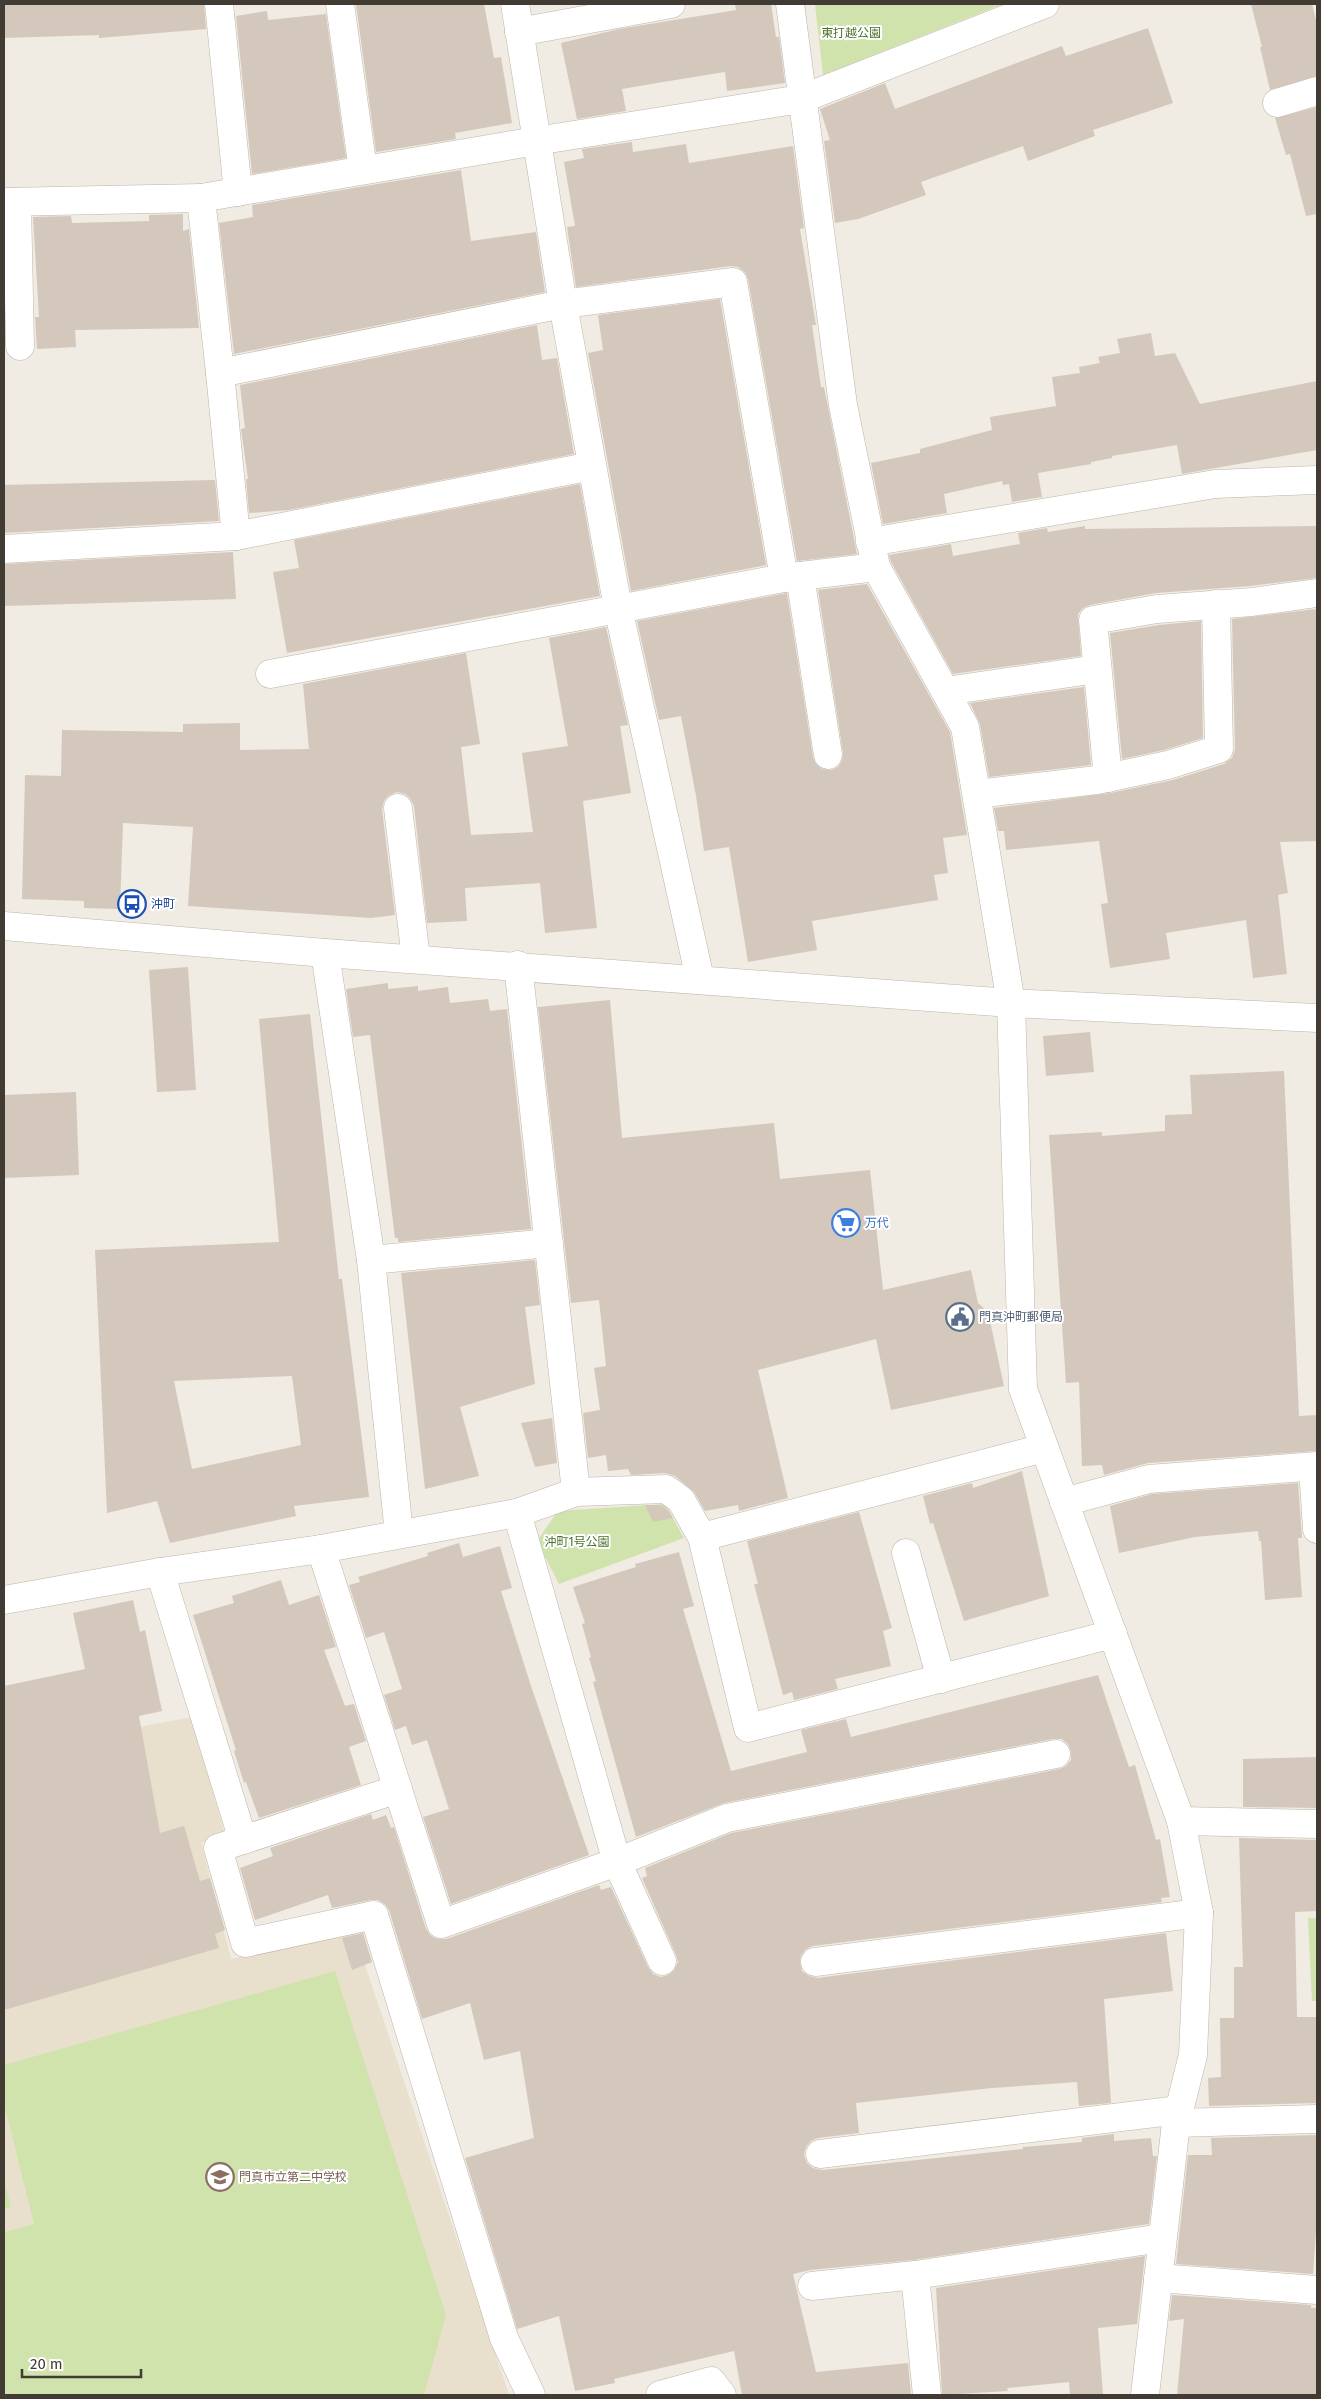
<svg xmlns="http://www.w3.org/2000/svg" width="1321" height="2399" font-family="'Fira Sans','Noto Sans JP',sans-serif">
<rect width="100%" height="100%" fill="#f0ebe3"/>
<!-- education -->
<polygon fill="#e9dfcd" points="192,1717 225,1835 201,1843 231,1959 353,1929 509,2395 4,2395 4,1752"/>
<!-- green -->
<g fill="#d0e3ad">
<polygon points="815,4 1003,4 823,75"/>
<polygon points="665,1504 684,1538 559,1584 537,1541 558,1511"/>
<polygon points="1308,1918 1317,1918 1317,2001 1312,2001"/>
<polygon points="335,1971 446,2315 424,2395 4,2395 4,2232 34,2224 4,2103 4,2065"/>
<polygon points="4,2181 11,2207 4,2209"/>
</g>
<!-- building -->
<g fill="#d4c8bc" fill-rule="evenodd">
<polygon points="4,4 204,4 206,29 99,38 99,35 4,38"/>
<polygon points="356,4 484,4 494,58 501,57 512,123 455,133 456,139 376,152"/>
<polygon points="735,4 771,4 776,37 779,37 785,83 727,91 725,72 663,82 622,89 626,111 577,119 561,43 619,29 736,10"/>
<polygon points="1251,4 1312,4 1317,24 1317,76 1270,90 1260,47 1262,47"/>
<polygon points="267,11 268,20 326,14 346,158 252,174 236,16"/>
<polygon points="1148,28 1173,103 1093,130 1095,136 1028,161 1023,146 921,182 926,195 858,219 835,223 824,141 830,140 820,109 885,83 895,109 1062,46 1066,56"/>
<polygon points="1317,107 1317,214 1306,216 1290,154 1286,155 1275,118"/>
<polygon points="632,142 633,152 686,144 689,163 793,146 804,228 800,229 816,325 812,325 821,387 824,387 857,554 797,561 748,279 745,272 738,267 731,266 576,287 567,227 575,226 564,162 584,158 582,149"/>
<polygon points="461,170 471,241 536,232 545,292 234,354 219,223 253,217 252,205"/>
<polygon points="183,214 183,231 189,229 199,328 75,330 76,347 37,349 35,317 39,317 33,217 71,216 72,223 149,221 149,215"/>
<polygon points="720,299 766,565 631,591 588,353 603,350 598,315"/>
<polygon points="537,325 542,360 557,358 574,454 289,510 249,513 246,479 248,479 241,429 245,428 240,385"/>
<polygon points="1151,333 1155,356 1175,353 1200,404 1317,381 1317,450 1182,474 1177,445 1112,456 1112,458 1091,462 1091,464 1038,473 1042,497 1012,502 1009,484 1003,485 1002,481 944,494 947,513 883,524 871,463 920,453 920,449 992,430 990,417 1056,406 1052,377 1080,373 1079,367 1100,363 1098,357 1120,353 1117,339"/>
<polygon points="215,480 219,521 4,533 4,485"/>
<polygon points="580,484 600,596 287,653 273,572 299,568 294,540"/>
<polygon points="1085,526 1085,529 1317,526 1317,578 1250,586 1156,593 1090,605 1083,608 1078,614 1081,656 953,674 891,562 889,555 951,544 953,556 1020,544 1018,533 1047,528 1048,532"/>
<polygon points="233,552 236,599 4,606 4,564"/>
<polygon points="867,584 950,732 967,835 943,838 948,873 934,875 938,900 812,921 817,950 748,962 729,847 704,851 696,796 681,716 659,720 637,621 787,593 813,757 816,764 822,769 831,770 838,767 842,761 843,753 818,590"/>
<polygon points="1317,609 1317,841 1280,842 1288,893 1278,895 1287,974 1253,978 1246,920 1166,933 1170,959 1110,968 1101,904 1108,903 1099,841 1006,850 1004,831 998,831 994,808 1110,793 1173,780 1224,764 1232,758 1235,749 1232,619"/>
<polygon points="1201,621 1203,738 1164,750 1122,759 1110,633 1159,625"/>
<polygon points="606,627 628,725 620,726 631,793 583,801 597,928 545,933 540,883 465,888 467,921 427,923 414,806 410,798 405,794 397,792 388,796 384,801 382,809 395,915 371,918 188,906 193,827 123,823 120,909 84,908 84,901 22,899 25,775 61,776 62,730 183,732 183,724 240,723 240,750 309,749 303,684 466,653 480,744 461,747 471,835 533,832 522,753 568,746 549,638"/>
<polygon points="1084,687 1091,765 989,777 980,724 970,703"/>
<polygon points="188,967 196,1090 157,1092 149,970"/>
<polygon points="388,983 388,989 418,986 418,991 448,987 450,1003 488,999 490,1011 507,1009 531,1229 398,1242 398,1238 395,1238 370,1035 353,1037 346,989"/>
<polygon points="610,1000 622,1138 774,1123 780,1179 870,1170 883,1290 971,1270 978,1303 988,1312 1004,1386 891,1410 876,1339 758,1370 788,1498 739,1511 738,1505 705,1511 694,1492 675,1476 665,1473 631,1475 628,1469 608,1471 606,1455 588,1458 583,1413 600,1410 594,1368 606,1366 599,1300 571,1303 538,1007"/>
<path d="M310,1014L339,1279H342L369,1497L294,1506L296,1516L170,1543L157,1501L107,1513L95,1250L279,1242L259,1019ZM292,1376L301,1445L192,1469L174,1381Z"/>
<polygon points="1090,1032 1094,1072 1046,1076 1043,1036"/>
<polygon points="1284,1071 1299,1416 1317,1415 1317,1451 1148,1463 1104,1475 1102,1465 1082,1466 1079,1382 1066,1383 1049,1135 1102,1132 1102,1136 1165,1131 1165,1115 1192,1114 1190,1075"/>
<polygon points="76,1092 79,1175 4,1178 4,1095"/>
<polygon points="535,1260 540,1305 525,1307 535,1384 460,1407 479,1476 425,1489 401,1273"/>
<polygon points="552,1418 557,1463 535,1467 521,1423"/>
<polygon points="1022,1471 1049,1596 964,1621 933,1523 930,1524 923,1496 972,1483 973,1488"/>
<polygon points="1298,1483 1302,1538 1298,1538 1302,1597 1265,1600 1261,1541 1259,1541 1258,1531 1195,1537 1119,1553 1110,1506 1152,1494"/>
<polygon points="645,1505 661,1505 669,1511 673,1518 653,1522"/>
<polygon points="859,1512 892,1628 883,1631 891,1666 835,1679 838,1689 794,1700 792,1692 783,1695 754,1584 758,1584 747,1541"/>
<polygon points="459,1543 463,1557 500,1546 512,1588 501,1591 530,1683 589,1855 451,1904 423,1817 449,1809 427,1740 412,1745 406,1726 395,1730 384,1695 402,1689 384,1632 366,1638 349,1585 360,1582 358,1577 428,1556 427,1553"/>
<polygon points="679,1552 694,1606 683,1609 731,1771 807,1752 801,1730 846,1719 851,1737 1098,1675 1129,1767 1135,1765 1156,1840 1160,1839 1170,1897 1161,1898 1162,1902 813,1946 806,1949 801,1956 800,1963 802,1971 809,1976 817,1978 1166,1933 1173,1991 1104,1999 1111,2103 1079,2106 1077,2082 992,2088 856,2103 859,2133 818,2138 811,2141 806,2147 804,2155 807,2163 813,2168 822,2170 1023,2149 1023,2147 1082,2142 1082,2138 1114,2134 1114,2141 1151,2138 1153,2156 1157,2156 1149,2224 913,2260 810,2270 793,2274 816,2372 908,2363 911,2395 742,2395 734,2351 614,2379 615,2383 575,2391 559,2316 517,2329 465,2158 534,2138 520,2051 484,2060 470,2003 422,2019 389,1910 385,1904 378,1900 371,1900 332,1908 328,1895 255,1920 240,1868 273,1856 270,1848 371,1814 373,1820 386,1815 391,1828 394,1827 426,1929 431,1936 438,1939 446,1939 599,1885 601,1890 611,1887 648,1967 653,1974 661,1977 668,1975 674,1970 678,1962 676,1955 642,1878 647,1876 645,1868 731,1833 1059,1769 1066,1766 1071,1760 1071,1752 1068,1744 1062,1739 1053,1739 724,1803 636,1837 593,1682 596,1681 589,1658 591,1657 582,1624 585,1623 573,1587 636,1567 635,1564"/>
<polygon points="281,1580 289,1605 319,1595 336,1647 324,1650 345,1706 354,1704 366,1741 349,1747 361,1785 259,1818 246,1782 244,1783 234,1751 236,1750 193,1615 234,1603 232,1596"/>
<polygon points="133,1600 140,1632 145,1630 162,1711 139,1716 160,1833 184,1826 200,1881 210,1878 225,1930 215,1934 219,1948 4,2010 4,1686 85,1669 73,1613"/>
<polygon points="1317,1757 1317,1808 1243,1807 1243,1759"/>
<polygon points="1239,1838 1317,1840 1317,1911 1295,1912 1297,2017 1317,2017 1317,2103 1209,2106 1208,2078 1221,2077 1220,2018 1234,2018 1234,1967 1243,1967"/>
<polygon points="363,1933 372,1962 352,1970 342,1938"/>
<polygon points="1317,2135 1317,2217 1313,2274 1176,2264 1188,2155 1212,2155 1211,2138"/>
<polygon points="1145,2256 1137,2324 1098,2328 1103,2395 1070,2395 1069,2382 1007,2388 1008,2391 942,2395 936,2288"/>
<polygon points="1172,2295 1311,2305 1311,2308 1317,2308 1317,2395 1177,2395 1184,2319 1169,2321"/>
</g>
<g fill="none" stroke-linecap="round" stroke-linejoin="round">
<defs>
<g id="minor">
<polyline points="219,4 238,192"/>
<polyline points="340,4 363,170"/>
<polyline points="515,4 563,304 618,608 700,979"/>
<polyline points="790,4 843,405 876,567 965,727 1011,1003 1023,1389 1181,1821 1199,1913 1193,2055 1176,2123 1145,2395"/>
<polyline points="519,32 671,4"/>
<polyline points="1277,103 1317,91"/>
<polyline points="4,202 201,198"/>
<polyline points="17,202 20,346"/>
<polyline points="220,373 236,536 592,466"/>
<polyline points="870,542 1215,484 1317,480"/>
<polyline points="4,549 236,536"/>
<polyline points="800,576 828,755"/>
<polyline points="784,578 733,282 563,304 220,373 201,198 536,141 801,99 1045,4"/>
<polyline points="270,674 784,578 876,567"/>
<polyline points="946,691 1097,669"/>
<polyline points="1108,778 1093,620 1157,609 1252,602 1317,593"/>
<polyline points="977,794 1097,780 1168,765 1219,749 1216,604"/>
<polyline points="398,808 416,959"/>
<polyline points="4,926 325,953 1011,1003 1317,1018"/>
<polyline points="325,953 371,1260 399,1534"/>
<polyline points="518,965 576,1492"/>
<polyline points="371,1260 549,1243"/>
<polyline points="1313,1467 1317,1529"/>
<polyline points="1064,1502 1149,1479 1317,1466"/>
<polyline points="702,1537 748,1728 1113,1634"/>
<polyline points="321,1549 441,1924 617,1862 517,1513"/>
<polyline points="906,1553 941,1679"/>
<polyline points="160,1572 243,1840 398,1789"/>
<polyline points="4,1600 160,1572 321,1549 517,1513 576,1492 666,1489 681,1500 702,1537 1044,1448"/>
<polyline points="1181,1821 1317,1824"/>
<polyline points="243,1840 218,1848 245,1943 374,1915 504,2338 531,2395"/>
<polyline points="662,1961 617,1862 727,1818 1056,1754"/>
<polyline points="815,1962 1199,1913"/>
<polyline points="1176,2123 1317,2119"/>
<polyline points="820,2154 1179,2110"/>
<polyline points="1158,2278 1317,2290"/>
<polyline points="812,2286 915,2275"/>
<polyline points="660,2395 711,2381 722,2395"/>
<polyline points="927,2395 915,2275 1162,2238"/>
</g>
</defs>
<!-- minor casing -->
<use href="#minor" stroke="#beb5a9" stroke-width="29"/>
<!-- minor -->
<use href="#minor" stroke="#fff" stroke-width="28"/>
</g>
<!-- icons -->
<defs>
<symbol id="bus-ring" viewBox="-11 -11 22 22"><circle r="9.5" fill="#fff" stroke="#1a4fb4" stroke-width="1.5"/><path d="M-5-6H5V4H4V6H2V4H-2V6H-4V4H-5ZM-3.5-4V0h7V-4ZM-3.5 1.2v1.5H-2V1.2ZM2 1.2v1.5H3.5V1.2Z" fill="#1a4fb4"/></symbol>
<symbol id="supermarket-ring" viewBox="-11 -11 22 22"><circle r="9.5" fill="#fff" stroke="#3f7fe0" stroke-width="1.5"/><path d="M-6-5.5h2.5l.6 2H6L4.5 2H-2.5L-4.4-4H-6ZM-1.5 3.2a1.3 1.3 0 1 0 .1 0ZM3 3.2a1.3 1.3 0 1 0 .1 0Z" fill="#3f7fe0"/></symbol>
<symbol id="civic-ring" viewBox="-11 -11 22 22"><circle r="9.5" fill="#fff" stroke="#5c6f8a" stroke-width="1.5"/><path d="M-.6-6.5H3V-4.5H.6V-3L4-1V1h2V6H-6V1h2V-1L-.6-3ZM-1.2 2.5V6h2.4V2.5Z" fill="#5c6f8a"/></symbol>
<symbol id="school-ring" viewBox="-11 -11 22 22"><circle r="9.5" fill="#fff" stroke="#8d6e63" stroke-width="1.5"/><path d="M0-5L7-2L0 1L-7-2ZM-4 1L0 2.5L4 1V4Q0 6-4 4Z" fill="#8d6e63"/></symbol>
</defs>
<g fill-rule="evenodd">
<use href="#bus-ring" x="116" y="888" width="32" height="32"/>
<use href="#supermarket-ring" x="830" y="1207" width="32" height="32"/>
<use href="#civic-ring" x="944" y="1301" width="32" height="32"/>
<use href="#school-ring" x="204" y="2161" width="32" height="32"/>
</g>
<g text-anchor="middle" dominant-baseline="central" stroke-width="4" stroke-linejoin="round" paint-order="stroke">
<!-- park labels -->
<g font-size="12" fill="#4b6f2b" stroke="#fff">
<text x="851" y="33">東打越公園</text>
<text x="577" y="1542">沖町1号公園</text>
</g>
<!-- transit labels -->
<g font-size="12" fill="#164399" stroke="#fff" text-anchor="start">
<text x="151" y="904">沖町</text>
</g>
<!-- shop labels -->
<g font-size="12" fill="#366cbe" stroke="#fff" text-anchor="start">
<text x="865" y="1223">万代</text>
</g>
<!-- service labels -->
<g font-size="12" fill="#4e5e75" stroke="#fff" text-anchor="start">
<text x="979" y="1317">門真沖町郵便局</text>
</g>
<!-- education labels -->
<g font-size="12" fill="#785e54" stroke="#fff" text-anchor="start">
<text x="239" y="2177">門真市立第二中学校</text>
</g>
</g>
<!-- border -->
<rect width="1321" height="2399" fill="none" stroke="#423b34" stroke-width="10"/>
<!-- scale -->
<path d="M22 2369v8h119v-8" fill="none" stroke="#423b34" stroke-width="2.5"/>
<text x="30" y="2369" font-size="15" fill="#423b34" stroke="#ffffff" stroke-width="4" paint-order="stroke">20 m</text>
</svg>
